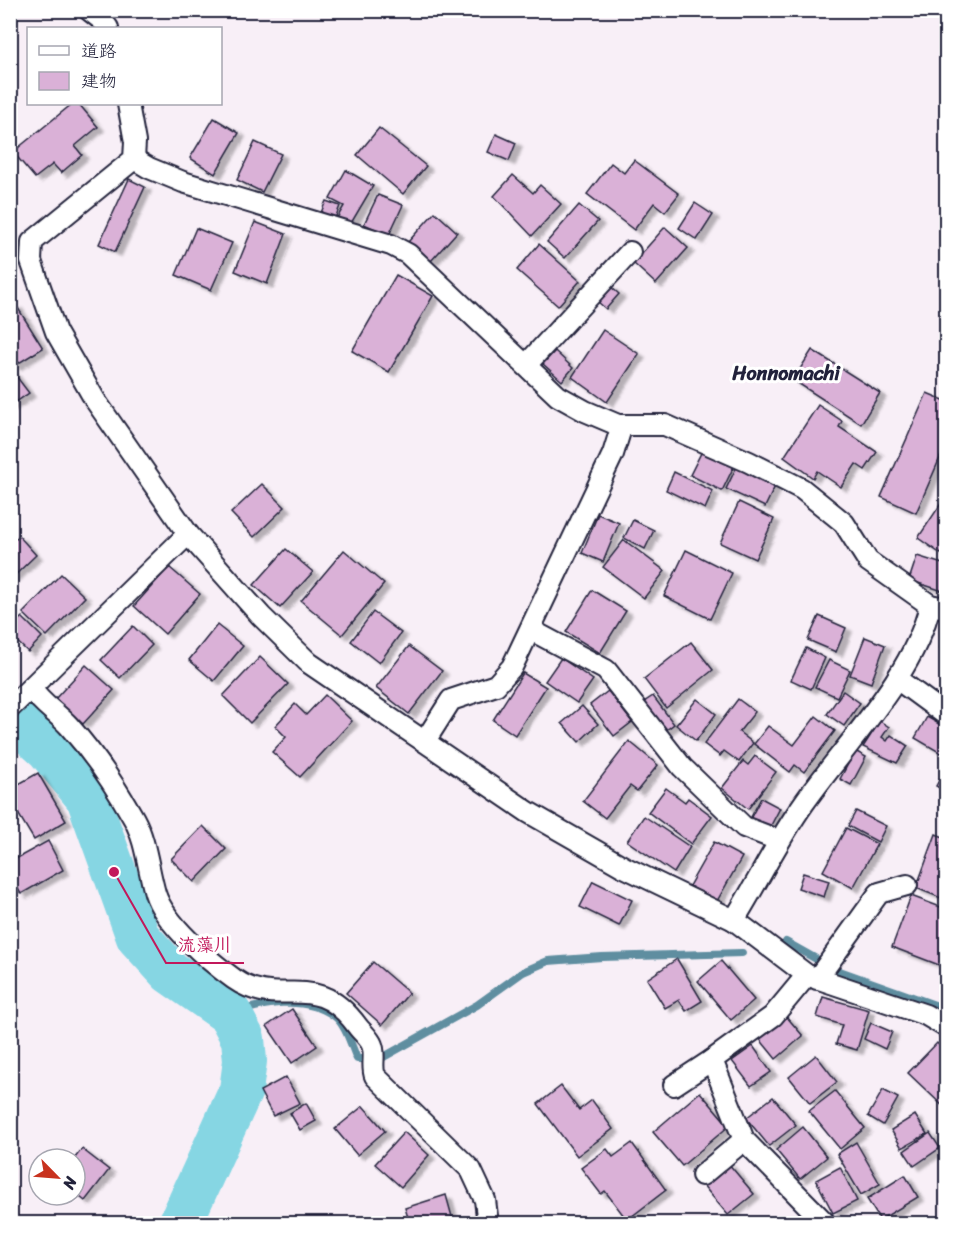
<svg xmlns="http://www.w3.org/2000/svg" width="957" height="1234" font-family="Sriracha,'Klee One',sans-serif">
<defs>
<filter id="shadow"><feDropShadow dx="6" dy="4" stdDeviation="1.5" flood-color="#0004"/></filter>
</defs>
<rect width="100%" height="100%" fill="#f8eff7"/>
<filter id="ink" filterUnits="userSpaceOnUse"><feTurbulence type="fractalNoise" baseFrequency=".0167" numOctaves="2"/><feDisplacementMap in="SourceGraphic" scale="12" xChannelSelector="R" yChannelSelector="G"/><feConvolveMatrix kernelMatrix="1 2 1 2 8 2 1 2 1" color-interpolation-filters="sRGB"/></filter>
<g filter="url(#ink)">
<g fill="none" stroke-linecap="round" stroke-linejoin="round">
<!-- stream -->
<g stroke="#5e8ea0" stroke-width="8">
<polyline points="786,942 834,969 946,1009"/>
<path d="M230,1014C261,1004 303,994 333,1015C346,1024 351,1045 357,1059H380L477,1005L523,972L548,961L602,957L742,953"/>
</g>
<!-- river -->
<polyline stroke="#86d6e3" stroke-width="44" points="10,715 48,749 88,798 138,937 170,972 230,1014 243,1039 245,1061 241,1090 180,1224"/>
</g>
<!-- building -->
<g fill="#dab1d7" stroke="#22223b" stroke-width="1.5" filter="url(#shadow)">
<polygon points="72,104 79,104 98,127 75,146 82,155 61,173 53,164 35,178 13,152"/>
<polygon points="214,118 239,133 215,174 190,158"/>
<polygon points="379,128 426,166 403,194 357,155"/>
<polygon points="496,134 516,143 509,161 488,152"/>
<polygon points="255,142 281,154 262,192 237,180"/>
<polygon points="634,160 679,194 665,212 654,203 634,230 587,194 611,163 624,173"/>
<polygon points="346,170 373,186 350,225 337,218 344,206 330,199"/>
<polygon points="513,175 533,193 540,185 561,204 532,236 494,196"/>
<polygon points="129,179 145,187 115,252 99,244"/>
<polygon points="378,195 403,205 389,235 364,224"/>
<polygon points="326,201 340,206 334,221 320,215"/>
<polygon points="695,203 713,215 697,240 679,228"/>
<polygon points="579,205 598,221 565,258 547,242"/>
<polygon points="435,212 457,232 431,261 408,242"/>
<polygon points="255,222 286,234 267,284 235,271"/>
<polygon points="665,227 688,248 656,284 633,263"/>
<polygon points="196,228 232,243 211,290 176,275"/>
<polygon points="539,244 580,281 558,306 517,270"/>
<polygon points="396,275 433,296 389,372 352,351"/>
<polygon points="610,286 619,294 606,309 598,302"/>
<polygon points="16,305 43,348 14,366 10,360 10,308"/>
<polygon points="603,330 639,354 607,402 572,377"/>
<polygon points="812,350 880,393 861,424 793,380"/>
<polygon points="555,351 573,368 562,381 543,364"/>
<polygon points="10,368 29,393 10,406"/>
<polygon points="927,393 946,401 946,444 916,513 881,497"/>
<polygon points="818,405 842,421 839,427 877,452 865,470 856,464 841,487 817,471 813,478 784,457"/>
<polygon points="703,449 735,464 722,491 690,475"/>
<polygon points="738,464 777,482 765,507 726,489"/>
<polygon points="674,472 713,491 705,509 666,490"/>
<polygon points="262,484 285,507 254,537 231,513"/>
<polygon points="739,502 774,519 755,559 720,543"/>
<polygon points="942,502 946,505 946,547 941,554 918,538"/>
<polygon points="598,514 619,523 603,562 582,553"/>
<polygon points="633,520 654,530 645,549 624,538"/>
<polygon points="10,533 16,539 19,536 36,555 10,580"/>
<polygon points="624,540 665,571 644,598 603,567"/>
<polygon points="286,549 313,572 280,608 254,585"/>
<polygon points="344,550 384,584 342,635 301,601"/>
<polygon points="686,550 732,573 710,619 664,596"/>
<polygon points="917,556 946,565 946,592 909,580"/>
<polygon points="169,567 200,594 165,634 134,606"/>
<polygon points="61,574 85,597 47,636 23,613"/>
<polygon points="592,590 626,611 600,653 566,632"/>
<polygon points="373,612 401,633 379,663 351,641"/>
<polygon points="819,616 846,628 836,652 808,640"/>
<polygon points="22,617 42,637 28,652 10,635 10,628"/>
<polygon points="217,625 243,646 214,681 189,660"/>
<polygon points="133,626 152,645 120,678 101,660"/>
<polygon points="946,632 946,651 940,648"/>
<polygon points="865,637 885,645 871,683 850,675"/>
<polygon points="691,642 713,670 666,708 644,679"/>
<polygon points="409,646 442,671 409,714 376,688"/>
<polygon points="806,648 825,658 811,689 791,680"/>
<polygon points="260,657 288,684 250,723 223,696"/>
<polygon points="561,658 593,680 577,703 545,681"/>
<polygon points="829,660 850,670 837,697 815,687"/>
<polygon points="86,665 114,690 83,724 55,699"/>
<polygon points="523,673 546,687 515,735 493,720"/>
<polygon points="608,691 632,722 614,736 590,705"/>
<polygon points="843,691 860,703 844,726 827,714"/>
<polygon points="325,695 352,721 300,777 272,752 286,737 275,726 295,704 306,715"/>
<polygon points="653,696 674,724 665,731 644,702"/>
<polygon points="697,699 716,714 696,741 676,725"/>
<polygon points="738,699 755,712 739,732 753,743 739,762 724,751 720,756 704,744"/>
<polygon points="582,706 598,724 579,742 562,723"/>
<polygon points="816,716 835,731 804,772 795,765 790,772 754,744 768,726 794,745"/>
<polygon points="927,717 946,728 946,756 915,738"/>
<polygon points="880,721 889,727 882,737 887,741 891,735 908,746 897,763 863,747"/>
<polygon points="629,741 658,765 637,791 630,786 605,818 583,801"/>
<polygon points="855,751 866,757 851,785 840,779"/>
<polygon points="755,756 776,772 748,809 722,788 743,761 748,765"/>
<polygon points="946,768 946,792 936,786"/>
<polygon points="38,773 66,821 34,840 10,800 10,789"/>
<polygon points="666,788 685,802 688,798 712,816 691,844 648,812"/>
<polygon points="761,798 780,808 768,831 749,821"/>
<polygon points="856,811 886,826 878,842 848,826"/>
<polygon points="644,816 690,847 674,873 627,841"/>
<polygon points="203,826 226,849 194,882 171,859"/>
<polygon points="846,828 877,844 853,888 823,871"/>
<polygon points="936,834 946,838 946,900 916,888"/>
<polygon points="48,841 63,870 21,894 10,876 10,862"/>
<polygon points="714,842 742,857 717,901 689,886"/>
<polygon points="803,873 829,881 824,897 798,888"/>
<polygon points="593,881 632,900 619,926 580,907"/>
<polygon points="911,896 946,909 946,944 939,965 892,947"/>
<polygon points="677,959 702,1001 686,1011 679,1000 665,1008 647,979"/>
<polygon points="721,961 754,1000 731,1020 698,981"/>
<polygon points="373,962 409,993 382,1025 346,993"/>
<polygon points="823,997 869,1010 857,1050 836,1044 842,1025 817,1017"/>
<polygon points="292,1009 317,1046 292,1063 267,1026"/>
<polygon points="786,1016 803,1036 776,1059 759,1038"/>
<polygon points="871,1023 892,1032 885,1049 864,1039"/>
<polygon points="937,1043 946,1052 946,1109 908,1073"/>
<polygon points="753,1046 771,1072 751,1086 732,1061"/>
<polygon points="816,1055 837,1082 810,1103 789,1077"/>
<polygon points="286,1077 300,1103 273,1116 260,1091"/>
<polygon points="561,1086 579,1110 592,1100 613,1129 577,1156 538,1104"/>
<polygon points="883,1090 898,1098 883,1125 868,1116"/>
<polygon points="835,1091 865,1128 840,1149 809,1111"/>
<polygon points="700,1092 729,1126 682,1166 653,1132"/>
<polygon points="773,1097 796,1125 769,1146 746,1118"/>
<polygon points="306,1103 316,1121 300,1130 290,1113"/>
<polygon points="363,1106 385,1131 357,1155 335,1129"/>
<polygon points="915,1115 927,1134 902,1148 891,1130"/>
<polygon points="803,1127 827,1157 800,1179 776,1150"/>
<polygon points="404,1132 429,1155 401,1187 375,1164"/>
<polygon points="930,1133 940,1148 914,1166 904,1151"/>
<polygon points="856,1142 880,1184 861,1195 837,1154"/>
<polygon points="632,1143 666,1190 627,1220 605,1191 601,1194 581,1168 607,1149 613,1157"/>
<polygon points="82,1149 109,1170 85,1201 75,1193 74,1159"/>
<polygon points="728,1163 754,1194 728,1215 702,1184"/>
<polygon points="840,1167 857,1201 833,1213 816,1180"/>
<polygon points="905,1175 918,1197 880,1220 867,1199"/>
<polygon points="446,1195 454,1224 410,1224 405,1208"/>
</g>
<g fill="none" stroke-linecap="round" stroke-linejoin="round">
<defs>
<g id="minor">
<polyline points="89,10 103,21 108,28"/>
<polyline points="128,104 135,142 134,159 32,242 31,261 56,332 95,400 188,534 261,616 309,663 528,812 624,867 734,920 807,975 926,1015 946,1027"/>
<polyline points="134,159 149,168 183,182 391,245 408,254 558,396 585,411 618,425 665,425 749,462 802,489 844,523 868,561 930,605 946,608"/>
<polyline points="527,364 630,252"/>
<polyline points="531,630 606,670 682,767 744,827 778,840"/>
<polyline points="897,679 946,715"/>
<path d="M31,688C41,704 56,712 69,726C93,753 116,787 134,819C146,841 148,869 155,893C164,923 209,961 234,979C281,1012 314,966 358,1027C362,1032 370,1039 372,1045C376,1054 371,1067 375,1076L471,1170L485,1200L488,1224"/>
<polyline points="10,708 188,534"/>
<polyline points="425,741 451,700 496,685 512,667 613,454 622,425"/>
<path d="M734,920C758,882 777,841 804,803C844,746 915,674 930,605"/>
<polyline points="807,975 773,1016 712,1060 744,1140 826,1224"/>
<polyline points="817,979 879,893 907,885"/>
<polyline points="674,1085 712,1060"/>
<polyline points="702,1175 744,1140"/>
</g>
</defs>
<!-- minor casing -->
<use href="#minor" stroke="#22223b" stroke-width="24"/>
<!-- minor -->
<use href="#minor" stroke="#fff" stroke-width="20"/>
</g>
</g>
<g text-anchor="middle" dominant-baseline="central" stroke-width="6" stroke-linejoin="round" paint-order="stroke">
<!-- quarter labels -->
<g font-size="20" font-weight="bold" fill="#22223b" stroke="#fff">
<text x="786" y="373">Honnomachi</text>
</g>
</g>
<!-- callouts -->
<path fill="none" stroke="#c2185b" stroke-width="2" d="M114 872L166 963H244"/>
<circle fill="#c2185b" stroke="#fff" stroke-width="2" cx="114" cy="872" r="6"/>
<g font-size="18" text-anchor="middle" font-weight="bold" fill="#c2185b" stroke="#fff" stroke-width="6" stroke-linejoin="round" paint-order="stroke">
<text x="205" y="951">流藻川</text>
</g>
<!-- margin -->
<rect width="957" height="1234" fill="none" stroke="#fff" stroke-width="36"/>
<rect x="18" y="18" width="921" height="1198" fill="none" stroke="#22223b" stroke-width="2" filter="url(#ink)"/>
<!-- legend -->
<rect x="27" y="27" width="195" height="78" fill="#ffffff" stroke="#a7a7b1" stroke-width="1.5"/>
<rect x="39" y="46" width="30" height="9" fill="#ffffff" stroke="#a7a7b1" stroke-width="1.5"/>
<text x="81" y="57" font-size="18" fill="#22223b">道路</text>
<rect x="39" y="72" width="30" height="18" fill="#dab1d7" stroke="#a7a7b1" stroke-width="1.5"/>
<text x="81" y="87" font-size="18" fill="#22223b">建物</text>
<!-- north arrow -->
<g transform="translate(57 1177) rotate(115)"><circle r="28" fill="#ffffff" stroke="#a7a7b1" stroke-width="1.5"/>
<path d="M0-4.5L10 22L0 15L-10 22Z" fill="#c8321e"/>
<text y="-9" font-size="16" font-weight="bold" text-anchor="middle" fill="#22223b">N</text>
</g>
</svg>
